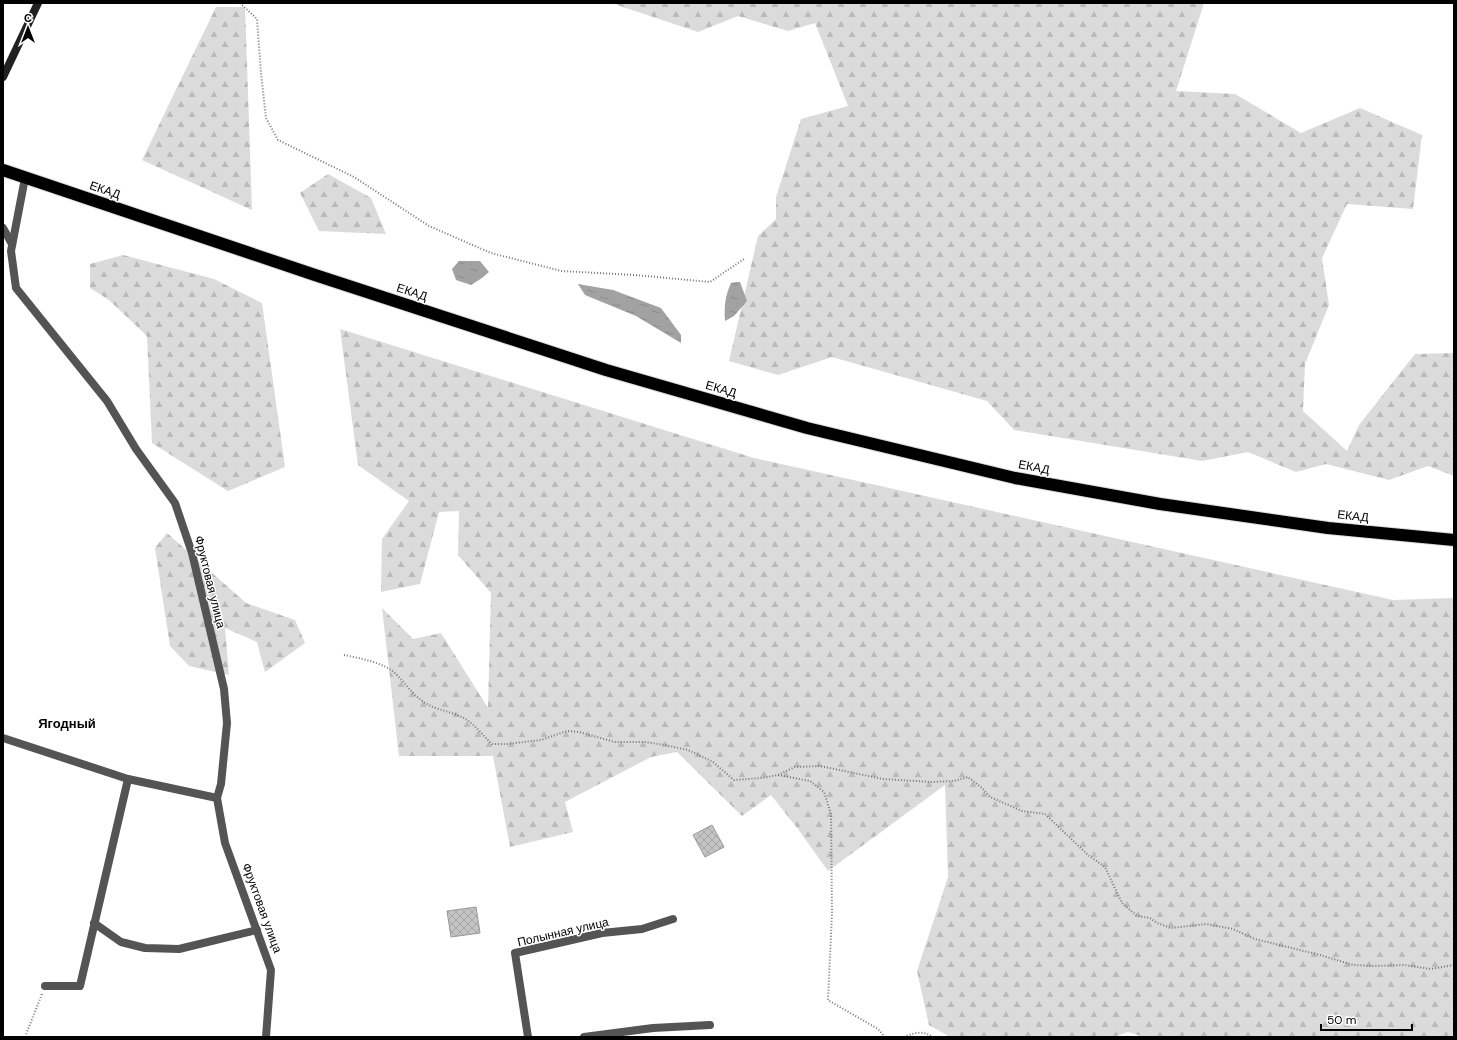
<svg xmlns="http://www.w3.org/2000/svg" width="1457" height="1040" font-family="'DM Sans',sans-serif">
<defs>
<pattern id="forest-firs" width="22" height="20" patternUnits="userSpaceOnUse"><rect width="22" height="20" fill="#dbdbdb"/><path d="M5 1l3.5 6h-7zM16 11l3.5 6h-7z" fill="#bababa"/></pattern>
<pattern id="water-ripples" width="26" height="14" patternUnits="userSpaceOnUse"><rect width="26" height="14" fill="#a2a2a2"/><path d="M2 4q2-2 4 0t4 0M15 11q2-2 4 0t4 0" fill="none" stroke="#8a8a8a"/></pattern>
<pattern id="building-cross-hatch" width="8" height="8" patternUnits="userSpaceOnUse"><rect width="8" height="8" fill="#c4c4c4"/><path d="M0 0l8 8M0 8l8-8" fill="none" stroke="#a7a7a7"/></pattern>
</defs>
<rect width="100%" height="100%" fill="#fff"/>
<!-- forest -->
<g fill="url(#forest-firs)">
<polygon points="611,3 1204,3 1176,91 1235,94 1301,133 1360,108 1422,135 1413,209 1347,204 1322,258 1329,305 1305,364 1303,411 1347,451 1359,425 1415,354 1454,353 1454,476 1428,466 1389,480 1326,464 1296,472 1248,452 1202,461 1014,430 987,401 832,357 778,375 729,361 758,236 776,219 776,197 801,119 848,106 815,23 788,31 738,16 698,32"/>
<polygon points="216,7 245,7 252,210 142,160"/>
<polygon points="328,174 371,198 386,234 319,231 300,193"/>
<polygon points="123,255 214,279 262,303 285,467 228,491 152,443 147,336 109,300 90,288 90,264"/>
<polygon points="340,329 754,458 1393,600 1454,598 1454,1037 1144,1037 1128,1032 1114,1037 950,1037 929,1025 917,971 948,877 945,785 828,871 798,829 771,795 742,816 677,752 651,757 565,802 573,832 510,847 493,756 399,756 382,608 413,639 441,633 488,708 491,593 458,555 459,511 439,512 420,584 381,592 382,539 409,501 358,465"/>
<polygon points="167,533 246,603 295,620 305,643 265,672 257,642 225,628 229,675 189,666 170,646 155,548"/>
</g>
<!-- water -->
<g fill="url(#water-ripples)">
<polygon points="459,261 480,261 489,272 482,278 471,285 456,280 452,269"/>
<path d="M736,282H740L747,301L734,316L725,321C724,307 725,296 731,283Z"/>
<polygon points="578,284 613,290 661,308 681,335 681,343 636,316 585,295"/>
</g>
<!-- building -->
<g fill="url(#building-cross-hatch)" stroke="#989898">
<polygon points="712,825 724,847 705,857 693,835"/>
<polygon points="476,907 480,933 451,937 447,911"/>
</g>
<g fill="none" stroke-linecap="round" stroke-linejoin="round">
<defs>
<polyline id="highway" points="3,170 315,275 606,370 807,428 1015,478 1160,504 1328,528 1454,540"/>
</defs>
<!-- highway casing -->
<use href="#highway" stroke="#dbdbdb" stroke-width="14"/>
<!-- path -->
<g stroke="#767676" stroke-width="2" stroke-dasharray="1 2" stroke-linecap="butt">
<polyline points="240,3 257,19 261,73 266,118 278,140 354,177 429,226 491,253 561,271 635,275 710,282 744,259"/>
<path d="M344,655C359,658 375,661 388,668C401,676 409,691 421,700C432,709 445,710 457,715C472,720 481,734 492,744H507L541,740L567,731L579,732L615,742H645L665,745L688,750L713,762L734,780L762,778L778,775L810,781L824,792L831,814L832,913L828,1000L878,1029L885,1037"/>
<polyline points="778,775 795,767 820,766 883,779 931,782 954,781 968,777 982,788 990,797 1022,811 1045,814 1088,855 1105,867 1122,903 1137,916 1150,918 1157,923 1171,928 1206,924 1233,929 1255,939 1320,955 1353,965 1374,966 1404,965 1431,969 1454,965"/>
<polyline points="25,1037 42,994"/>
<path d="M904,1037C913,1033 924,1030 932,1037"/>
</g>
<!-- street -->
<g stroke="#545454" stroke-width="8">
<polyline points="25,178 11,251 16,288 107,401 136,449 175,503 192,553 224,689 227,723 221,784 217,798 225,843 271,970 266,1037"/>
<polyline points="3,228 12,244"/>
<polyline points="3,738 128,779 217,798"/>
<polyline points="94,923 121,942 145,948 179,949 257,930"/>
<polyline points="45,986 80,986 128,779"/>
<polyline points="528,1037 515,953 602,933 642,929 673,919"/>
<polyline points="584,1037 653,1028 710,1025"/>
</g>
<!-- secondary -->
<polyline stroke="#212121" stroke-width="8" points="3,77 38,3"/>
<!-- highway -->
<use href="#highway" stroke="#000" stroke-width="12"/>
</g>
<g text-anchor="middle" dominant-baseline="central" stroke-width="3" stroke-linejoin="round" paint-order="stroke">
<!-- street labels -->
<g font-size="12" fill="#000" stroke="#fff">
<text transform="translate(105 190) rotate(19)">ЕКАД</text>
<text transform="translate(412 292) rotate(18)">ЕКАД</text>
<text transform="translate(721 389) rotate(16)">ЕКАД</text>
<text transform="translate(1034 467) rotate(11)">ЕКАД</text>
<text transform="translate(1353 516) rotate(6)">ЕКАД</text>
<text transform="translate(210 582) rotate(76)">Фруктовая улица</text>
<text transform="translate(262 908) rotate(70)">Фруктовая улица</text>
<text transform="translate(563 932) rotate(-13)">Полынная улица</text>
</g>
<!-- neighbourhood labels -->
<g font-size="13" font-weight="bold" fill="#000" stroke="#fff">
<text x="67" y="723">Ягодный</text>
</g>
</g>
<!-- border -->
<rect width="1457" height="1040" fill="none" stroke="#000000" stroke-width="8"/>
<!-- north arrow -->
<g transform="translate(28 28)" stroke="#ffffff" stroke-width="3" paint-order="stroke">
<path d="M0-3L7 15L0 10L-7 15Z" fill="#000000"/>
<text y="-6" font-size="11" font-weight="bold" text-anchor="middle" fill="#000000">С</text>
</g>
<!-- scale -->
<path d="M1321 1024v6h91v-6" fill="none" stroke="#000000" stroke-width="2"/>
<text x="1327" y="1024" font-size="12" fill="#000000" stroke="#ffffff" stroke-width="3" paint-order="stroke">50 m</text>
</svg>
